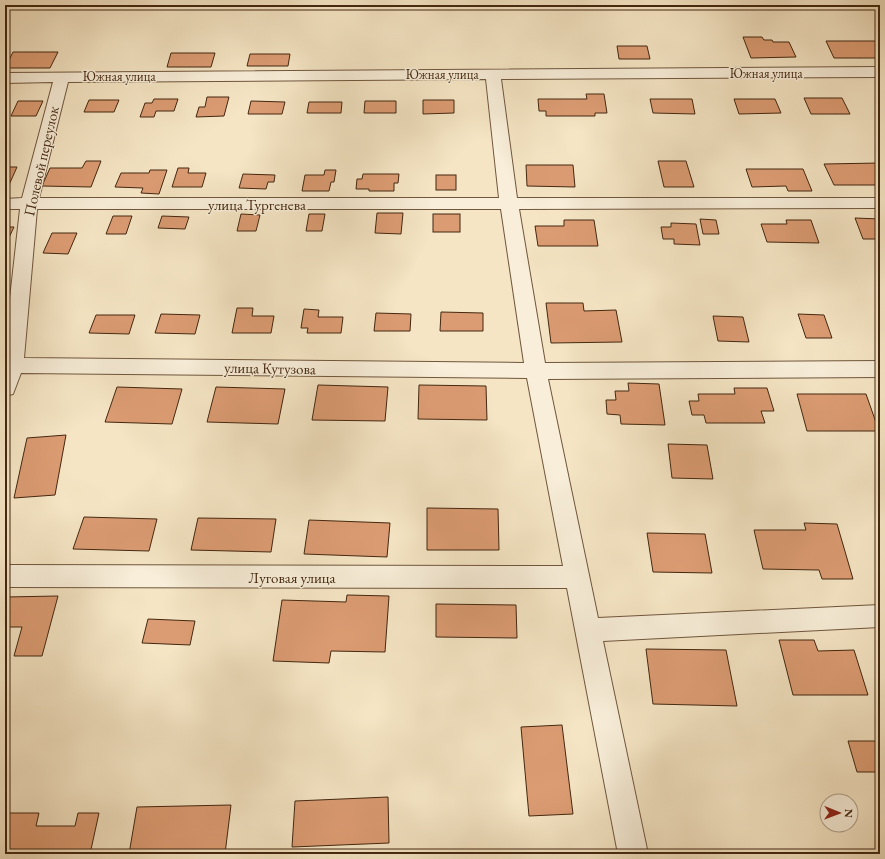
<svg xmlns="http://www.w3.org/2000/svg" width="885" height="859" font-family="'EB Garamond',serif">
<rect width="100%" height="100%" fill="#f5e5c4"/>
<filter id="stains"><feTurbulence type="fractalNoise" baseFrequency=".005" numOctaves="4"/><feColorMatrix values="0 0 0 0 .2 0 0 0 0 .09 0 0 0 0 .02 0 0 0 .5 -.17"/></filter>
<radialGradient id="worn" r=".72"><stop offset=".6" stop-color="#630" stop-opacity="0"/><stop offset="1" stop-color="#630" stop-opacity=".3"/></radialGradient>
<!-- building -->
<g fill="#dc9c73" stroke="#432710">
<polygon points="743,37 762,37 764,40 772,40 773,42 789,42 796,57 751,58"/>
<polygon points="826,41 880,41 880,58 834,58"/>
<polygon points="617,46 647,46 650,59 619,59"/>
<polygon points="13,52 58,52 50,68 5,68"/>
<polygon points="171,53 215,53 211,67 167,67"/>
<polygon points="250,54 290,54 288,66 247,66"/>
<polygon points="586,94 604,94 607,113 595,113 595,116 546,116 546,111 539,111 538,99 587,99"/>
<polygon points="207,97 229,97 224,116 196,117 199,107 205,107"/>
<polygon points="804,98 842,98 850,114 811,114"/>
<polygon points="154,99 178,99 174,111 156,111 154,117 140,117 145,103 152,103"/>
<polygon points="650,99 692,99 695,114 653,113"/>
<polygon points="734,99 775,99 781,113 739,114"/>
<polygon points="89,100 119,100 114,112 84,112"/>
<polygon points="423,100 454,100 454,113 423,114"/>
<polygon points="18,101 43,101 36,116 11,116"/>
<polygon points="251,101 285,102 282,114 248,114"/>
<polygon points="365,101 396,101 396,113 364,113"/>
<polygon points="309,102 342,102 341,113 307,113"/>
<polygon points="86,161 101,161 91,187 42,186 50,168 82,168"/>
<polygon points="658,161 686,161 694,187 664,187"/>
<polygon points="880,163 880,185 834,185 824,164"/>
<polygon points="526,165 573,165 575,187 527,186"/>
<polygon points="5,167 17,167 9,185 5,185"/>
<polygon points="178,168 189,168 188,173 206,173 202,187 172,187"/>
<polygon points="746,169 803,169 812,191 788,191 786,186 752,187"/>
<polygon points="150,170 167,170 159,194 141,193 143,188 115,187 121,173 149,173"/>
<polygon points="325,170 336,170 334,182 331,182 329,191 302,191 305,175 324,175"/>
<polygon points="243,174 275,175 274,182 268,182 266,189 239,188"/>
<polygon points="363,174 399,174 398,183 394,183 394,191 369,191 369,189 356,189 357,179 362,179"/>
<rect x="436" y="175" width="20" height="15"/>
<polygon points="377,213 403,213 401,234 375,233"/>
<polygon points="241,214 260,215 256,231 237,231"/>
<polygon points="309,214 325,214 322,231 306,231"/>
<rect x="433" y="214" width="27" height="18"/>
<polygon points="113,216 132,216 126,234 106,234"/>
<polygon points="162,216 189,217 185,229 158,228"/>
<polygon points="855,218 880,219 880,239 863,239"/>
<polygon points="700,219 716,220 719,234 703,234"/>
<polygon points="564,220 594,220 598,246 538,246 535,226 564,226"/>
<polygon points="786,220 811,220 819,243 767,242 761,224 787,224"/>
<polygon points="671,223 696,224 700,245 674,244 674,239 663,239 661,227 671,227"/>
<polygon points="5,227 14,227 5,246"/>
<polygon points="52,233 77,233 68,254 43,253"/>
<polygon points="546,303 583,303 584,311 616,310 622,342 551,343"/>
<polygon points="237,308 253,308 252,316 274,316 271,333 232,333"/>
<polygon points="304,309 319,310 318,317 343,317 341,333 307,333 308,328 301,328"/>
<polygon points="441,312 483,313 483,331 440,331"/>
<polygon points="376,313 411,314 410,331 374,331"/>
<polygon points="161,314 200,315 195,334 155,333"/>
<polygon points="798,314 824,315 832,338 806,338"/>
<polygon points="96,315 135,315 129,334 89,333"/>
<polygon points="713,316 743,317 749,342 718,341"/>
<polygon points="628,383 659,384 665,425 621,424 620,415 607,414 606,400 616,400 615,391 629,391"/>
<polygon points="318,385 388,387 385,421 312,420"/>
<polygon points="419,385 486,386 487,420 418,419"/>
<polygon points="117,387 182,389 172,424 105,422"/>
<polygon points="216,387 285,389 278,424 207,422"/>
<polygon points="734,388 767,388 774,411 761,411 765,423 706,423 704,415 692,415 689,401 699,401 698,394 735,394"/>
<polygon points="797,394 866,394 879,431 807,431"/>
<polygon points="66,435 55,495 14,498 27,438"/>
<polygon points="668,444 707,445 713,479 672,478"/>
<polygon points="427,508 498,509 499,550 427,550"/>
<polygon points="84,517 157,519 149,551 73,549"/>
<polygon points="198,518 276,519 271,552 191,550"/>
<polygon points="309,520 390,523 387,557 304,554"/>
<polygon points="804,523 837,524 853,579 822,579 819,570 763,569 754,530 806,530"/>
<polygon points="647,533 705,534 712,573 653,572"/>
<polygon points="347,595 389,596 385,652 331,651 329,663 273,661 282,600 346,602"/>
<polygon points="58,596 42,656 14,656 22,627 5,627 5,597"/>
<polygon points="436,604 516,605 517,638 436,637"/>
<polygon points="148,619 195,621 190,645 142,643"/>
<polygon points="779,640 814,640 818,651 854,650 868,695 793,695"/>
<polygon points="646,649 726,650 737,706 653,704"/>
<polygon points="562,725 573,814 529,816 521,727"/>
<polygon points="848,741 880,741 880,772 857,772"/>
<polygon points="388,797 389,843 292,847 295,801"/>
<polygon points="231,805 225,854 129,854 137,807"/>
<polygon points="9,813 39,813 36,826 75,826 78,813 99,813 90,854 5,854 5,826"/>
</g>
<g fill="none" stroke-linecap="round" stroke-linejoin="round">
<defs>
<path id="street" d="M880,67V77L501,79L517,198H880V208L519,209L545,363L880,361V377L548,379L598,618L880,605V627L603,641L648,854H618L567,588L5,587V565L563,566L527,378L21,373L13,394L5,396V343L20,209H5V199L22,198L53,82L5,83V73ZM486,79L499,198H39L68,82ZM37,209H501L524,363L24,358Z"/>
</defs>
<!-- street casing -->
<use href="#street" stroke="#70563d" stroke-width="2"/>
<!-- street -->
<use href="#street" fill="#f8eed9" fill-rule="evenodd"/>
</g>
<g text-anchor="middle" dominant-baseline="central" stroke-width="3" stroke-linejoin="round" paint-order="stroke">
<!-- far-street labels -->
<g font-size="13" fill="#432710" stroke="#f8eed9">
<text x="766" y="73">Южная улица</text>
<text x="442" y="74">Южная улица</text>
<text x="119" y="76">Южная улица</text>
</g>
<!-- street labels -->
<g font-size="15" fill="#432710" stroke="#f8eed9">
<text transform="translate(41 161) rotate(-77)">Полевой переулок</text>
<text x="257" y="204">улица Тургенева</text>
<text transform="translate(270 368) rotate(1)">улица Кутузова</text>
<text x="292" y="577">Луговая улица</text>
</g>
</g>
<!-- margin -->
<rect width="885" height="859" fill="none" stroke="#f5e5c4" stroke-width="20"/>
<rect x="6" y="6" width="873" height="847" fill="none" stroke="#432710" stroke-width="2"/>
<rect x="10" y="10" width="865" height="839" fill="none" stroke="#432710"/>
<!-- north arrow -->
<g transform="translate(839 813) rotate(91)"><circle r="19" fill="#f8eed9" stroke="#b09e89"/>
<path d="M0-3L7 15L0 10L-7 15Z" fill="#8f2418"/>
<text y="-6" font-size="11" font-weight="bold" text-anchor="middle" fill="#432710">N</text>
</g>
<rect width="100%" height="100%" filter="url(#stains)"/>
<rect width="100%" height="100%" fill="url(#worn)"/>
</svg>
